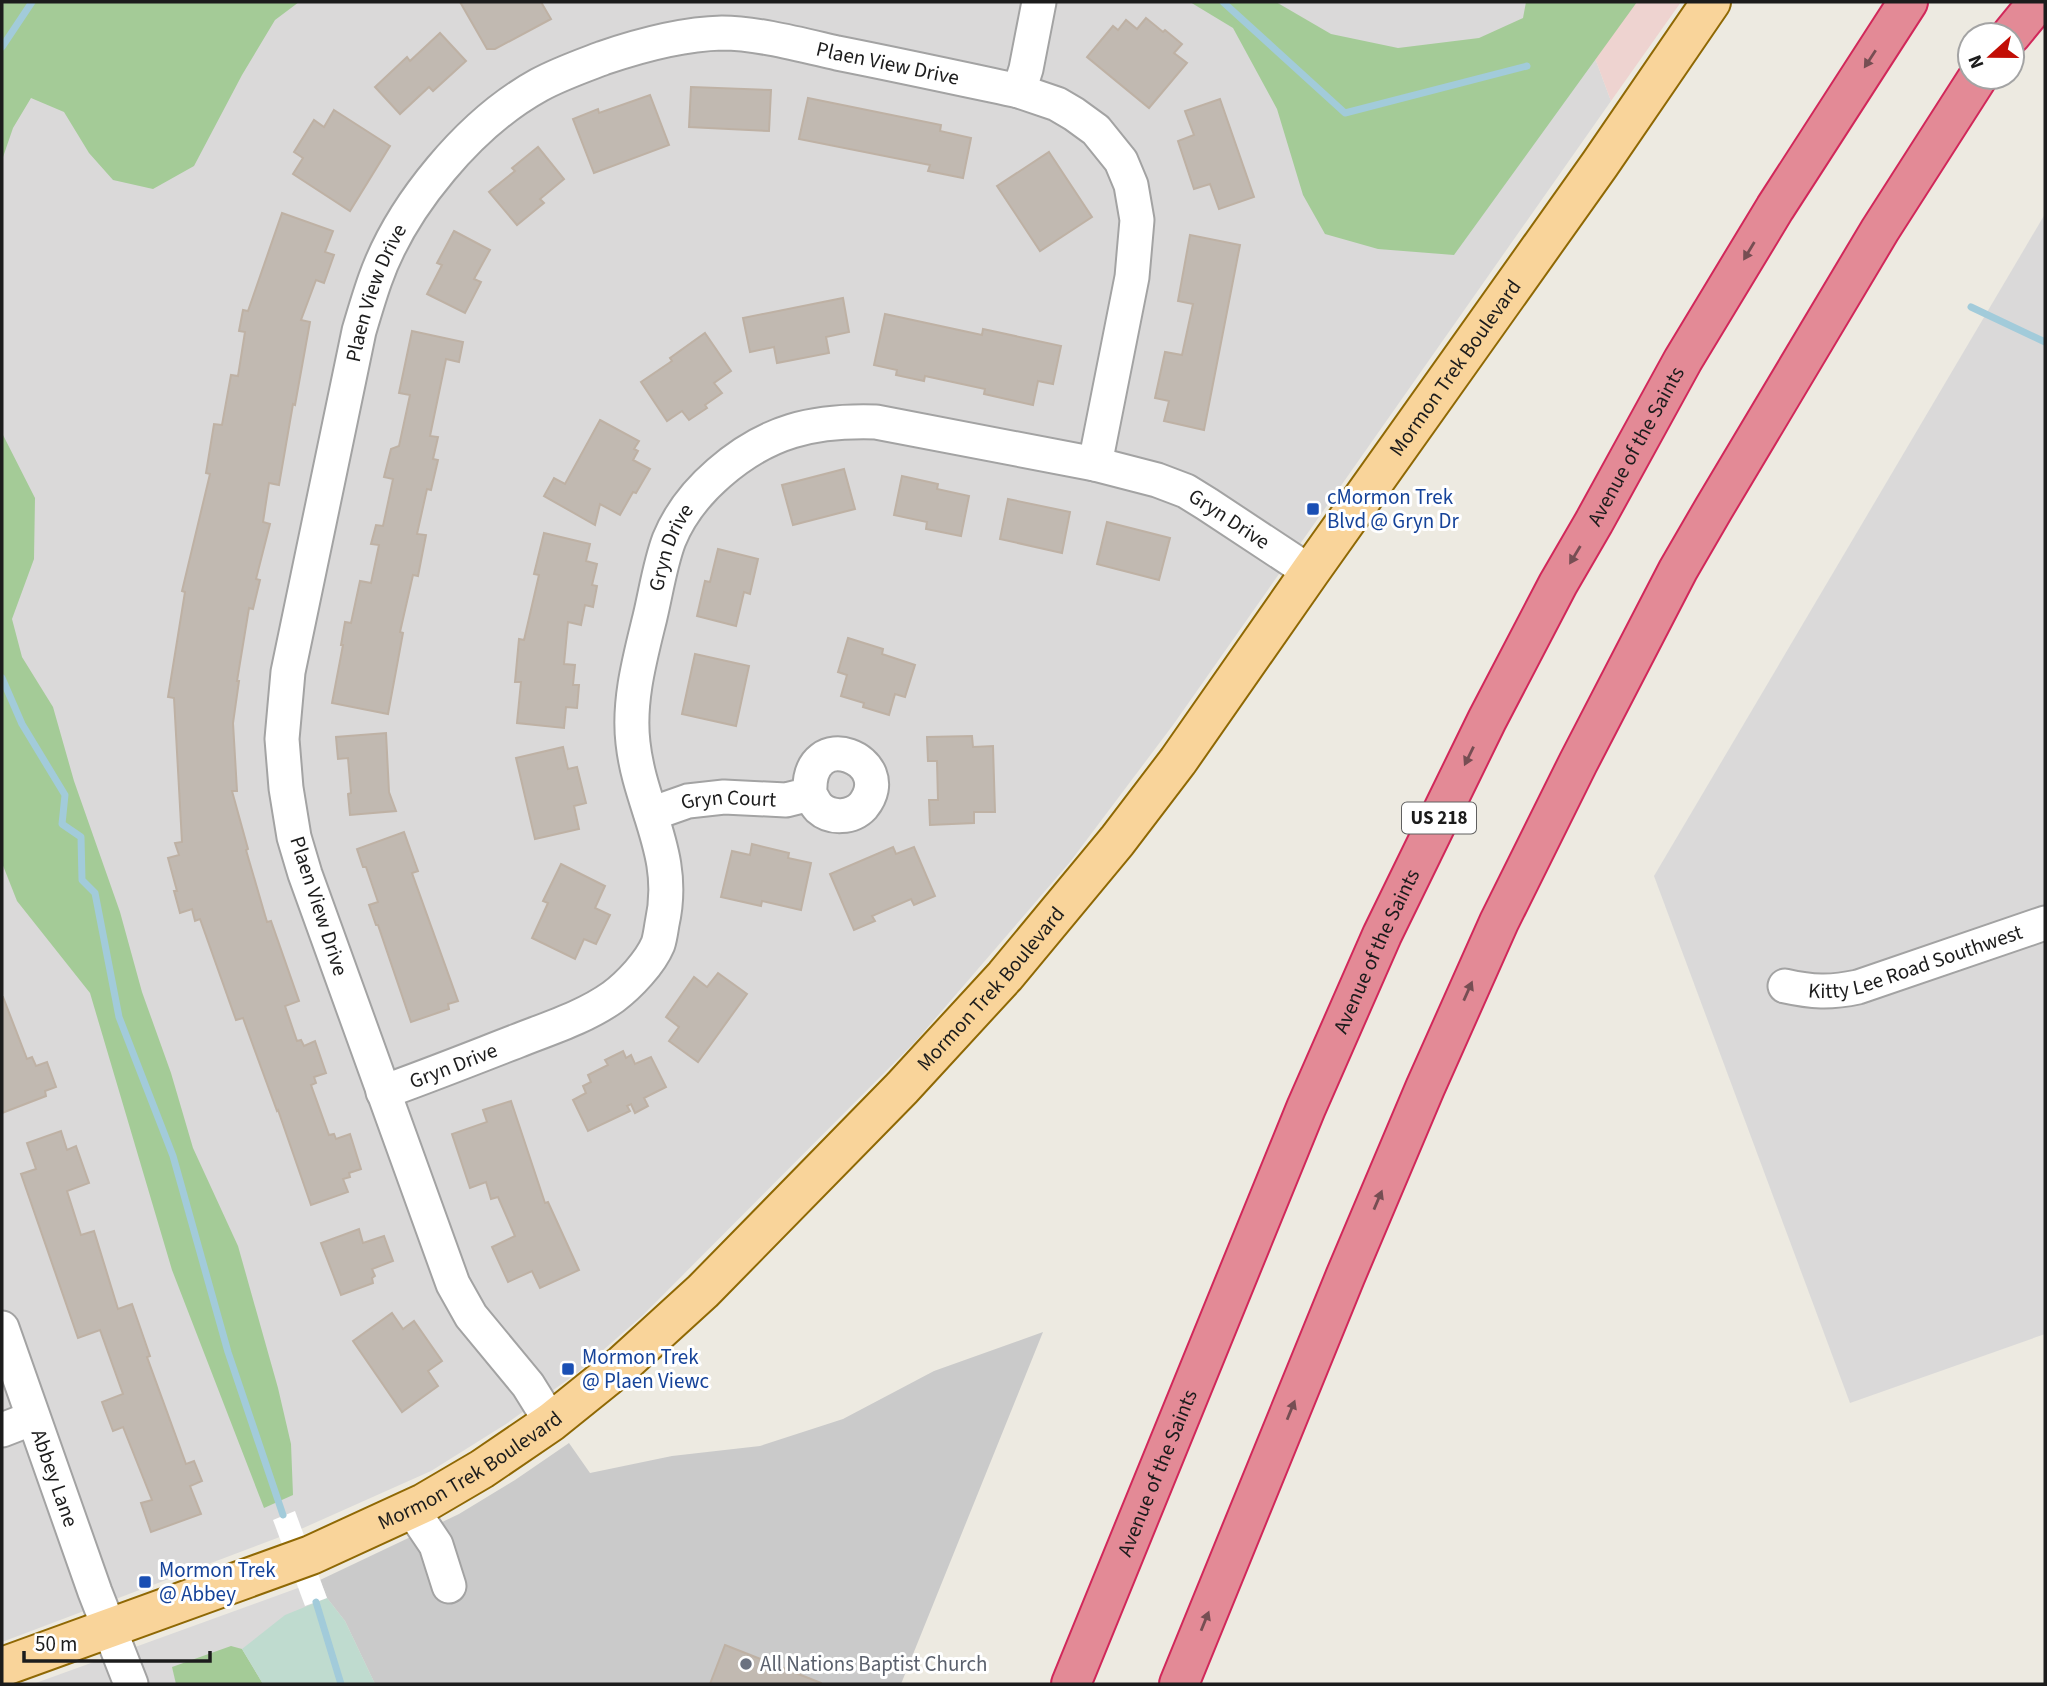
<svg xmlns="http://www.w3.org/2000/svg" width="2047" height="1686" font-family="'Source Sans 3',sans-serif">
<rect width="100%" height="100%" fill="#edeae1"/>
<!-- residential -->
<g fill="#dad9d9">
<polygon points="2,2 1574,2 1611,101 1173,725 1070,862 915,1042 642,1316 577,1373 506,1424 431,1471 301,1529 2,1642"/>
<polygon points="2045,214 2045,1334 1850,1403 1654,876"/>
<polygon points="320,1580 327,1598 345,1621 375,1684 33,1684"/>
</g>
<!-- commercial -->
<polygon fill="#eed3d0" points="1574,2 1681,2 1611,101"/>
<!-- religious -->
<polygon fill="#cacaca" points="1043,1332 901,1684 375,1684 345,1621 327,1598 320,1580 459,1514 515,1480 569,1443 590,1473 672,1456 760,1446 843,1419 934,1371"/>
<!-- forest -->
<g fill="#a4cb97">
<polygon points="2,2 299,2 275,20 242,75 194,166 153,189 113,180 89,153 64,112 31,98 13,128 2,160"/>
<polygon points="1190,2 1276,2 1331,34 1398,48 1479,38 1523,18 1526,2 1637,2 1454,255 1378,249 1325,234 1303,195 1277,109 1233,28"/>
<polygon points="2,433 35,498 34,559 12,619 22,657 53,707 74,781 120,912 142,992 171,1073 193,1148 238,1246 278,1388 291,1444 293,1495 264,1508 172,1270 90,993 17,901 2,863"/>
<polygon points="231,1646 242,1649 263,1684 176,1684 172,1667"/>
</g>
<!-- wetland -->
<polygon fill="#bfdbcf" points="327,1598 345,1621 375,1684 263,1684 242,1649 285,1615"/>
<!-- pier -->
<polygon fill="#fff" points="295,1511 327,1598 305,1606 273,1520"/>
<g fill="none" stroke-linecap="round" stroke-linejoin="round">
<!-- stream -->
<g stroke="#a2cbda" stroke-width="7">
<polyline points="1223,2 1345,113 1527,66"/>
<polyline points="2,47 32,2"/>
<polyline points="1971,307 2045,342"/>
<polyline points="2,678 22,724 65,795 62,824 81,837 82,880 95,893 119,1017 173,1156 228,1352 283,1515"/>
<polyline points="316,1602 341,1684"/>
</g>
</g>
<!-- building -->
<g fill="#c1b9b1" stroke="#beb1a4" stroke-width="2">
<polygon points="460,2 541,2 551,19 495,49 487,49"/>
<polygon points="1146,18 1163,32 1165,30 1182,44 1174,53 1187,63 1149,108 1087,57 1113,26 1118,30 1126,20 1137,29"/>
<polygon points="440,33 466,61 433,91 429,87 400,114 375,87 407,57 410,61"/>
<polygon points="691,87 771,90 769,131 689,127"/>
<polygon points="650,95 669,145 594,173 573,119 598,109 599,113"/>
<polygon points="808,98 941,125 940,131 971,138 963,178 928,171 930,165 799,139"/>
<polygon points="1220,99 1254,197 1219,209 1210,184 1194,189 1178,141 1194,135 1185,111"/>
<polygon points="334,110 390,146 350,211 293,174 303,158 294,152 314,120 324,127"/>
<polygon points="538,147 564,179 540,199 544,203 517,225 489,192 515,171 512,168"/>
<polygon points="1049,152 1092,217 1040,251 997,186"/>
<polygon points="282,213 333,231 325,252 334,255 324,283 316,280 301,320 310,322 295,405 293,404 279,485 269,483 263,522 270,524 256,579 260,580 253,609 249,608 237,681 239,681 233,723 237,791 232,791 248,849 246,850 267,922 271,921 299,1001 285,1006 297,1041 301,1040 304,1046 315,1041 326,1073 314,1077 316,1083 311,1085 329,1135 334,1134 336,1139 350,1134 361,1169 349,1173 350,1177 343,1179 348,1192 311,1205 278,1110 277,1111 243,1018 236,1020 200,919 195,921 192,909 180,913 174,891 177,891 168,858 179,855 175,843 182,842 174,698 168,697 185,592 182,591 210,474 206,473 214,424 222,425 231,375 238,376 245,332 239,331 243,310 248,311"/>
<polygon points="454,231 490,250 474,279 481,282 465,313 427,294 442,265 437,263"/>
<polygon points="1190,235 1240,245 1204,430 1164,421 1169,401 1155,398 1165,352 1182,355 1193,304 1178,301"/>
<polygon points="843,298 849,332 826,337 829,353 777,363 774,347 750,352 743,318"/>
<polygon points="885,314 982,335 983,329 1061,346 1053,384 1038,381 1033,405 984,394 985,389 925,376 924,381 896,375 897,370 874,365"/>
<polygon points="412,331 463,342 459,362 446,359 430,436 438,437 433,459 438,460 431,490 427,489 417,534 426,535 418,576 413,575 400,632 403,633 388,714 332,703 343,645 341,645 345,622 351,623 360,581 371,583 379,545 371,544 376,525 383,526 393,479 384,477 391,449 399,446 410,395 399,393"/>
<polygon points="705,333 731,371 714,383 722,393 705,405 707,408 689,420 682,411 667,421 641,382 672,361 670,358"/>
<polygon points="600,420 639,441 634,449 638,451 633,460 650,469 636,493 633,492 620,515 600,504 595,525 544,496 554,478 565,484"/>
<polygon points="844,469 855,509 793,525 782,485"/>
<polygon points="902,476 938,484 937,489 969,496 961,536 926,529 927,522 894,515"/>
<polygon points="1008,499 1070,512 1062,553 1000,539"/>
<polygon points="1107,522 1170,538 1159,580 1097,564"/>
<polygon points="544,533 590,544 586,561 597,564 592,585 597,586 593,607 585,605 581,625 568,622 564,664 575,665 573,685 579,685 577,708 566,707 564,728 517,723 521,682 515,682 519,639 524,640 539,575 534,574"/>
<polygon points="718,549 758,559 750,594 744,592 736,626 697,616 705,581 710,582"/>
<polygon points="848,638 883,649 882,654 915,665 905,697 895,694 889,715 863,707 864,703 841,696 847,675 838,672"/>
<polygon points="695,654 749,666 736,726 682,714"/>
<polygon points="386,733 389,792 396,811 350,815 348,794 351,793 348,758 338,759 336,737"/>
<polygon points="972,736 973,747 993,746 995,812 974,812 974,823 930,825 929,800 938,800 937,761 928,761 927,737"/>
<polygon points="563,747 568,769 577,767 586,803 574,806 579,829 535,839 516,758"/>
<polygon points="404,832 418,871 412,873 458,1001 448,1004 449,1009 411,1022 378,925 376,925 369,905 378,902 366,867 363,867 357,849"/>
<polygon points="752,844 789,853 788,858 811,863 801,910 762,901 761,906 721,897 732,851 750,855"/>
<polygon points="893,847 896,854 914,847 935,896 914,905 911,899 872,916 875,921 854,930 830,874"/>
<polygon points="561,864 605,886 595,908 610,915 596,944 584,939 575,959 532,938 548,903 543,901"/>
<polygon points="718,973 747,994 698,1062 669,1041 679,1027 666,1017 694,977 707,987"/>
<polygon points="2,997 3,997 27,1059 32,1057 36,1066 47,1062 56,1087 45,1091 46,1096 2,1113"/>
<polygon points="623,1051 626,1058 631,1055 635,1064 651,1057 666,1087 644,1098 648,1106 635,1113 631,1104 627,1106 630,1111 588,1131 573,1100 586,1093 583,1086 591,1082 588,1075 608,1065 605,1060"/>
<polygon points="511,1101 545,1203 548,1202 579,1270 540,1288 532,1271 508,1282 492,1247 515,1236 498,1197 491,1199 486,1182 470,1188 452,1134 487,1122 483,1110"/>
<polygon points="61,1131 67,1150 76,1146 89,1183 67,1191 81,1235 94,1231 118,1309 132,1304 150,1356 147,1357 186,1464 194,1461 202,1481 190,1486 201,1514 151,1532 141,1503 152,1500 123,1427 113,1431 102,1402 123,1394 100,1330 78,1338 21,1174 36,1169 27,1143"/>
<polygon points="359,1229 363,1243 384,1236 393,1261 372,1269 375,1276 372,1278 373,1283 341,1295 321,1243"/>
<polygon points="392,1313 403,1329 414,1321 442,1361 428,1371 438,1386 402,1412 353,1341"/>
<polygon points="725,1645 821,1683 821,1684 710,1684"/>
</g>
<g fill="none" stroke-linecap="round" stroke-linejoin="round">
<defs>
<g id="minor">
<polyline points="1019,91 1026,69 1039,2"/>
<path id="s1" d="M651,814L688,801L724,797L786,800L810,794C813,799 815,804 819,808C831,819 852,818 863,806C900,760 806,722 810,794"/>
<path id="s2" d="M1785,986C1812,992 1830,993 1858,987L2045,923"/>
<path id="s3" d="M383,1092C428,1076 473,1058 517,1041C550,1028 585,1017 613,997C629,985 650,963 658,944C660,938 661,930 662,924C678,854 640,808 633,743C628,701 640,658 650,617C656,592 660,564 669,540C680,513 697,492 719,473C767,431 813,420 876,422L1095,464L1157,480L1186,491L1207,504L1310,572"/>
<path id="s4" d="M2,1328L95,1592L131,1684"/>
<path id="s5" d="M551,1422L528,1385L471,1316L453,1284L305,874L294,837L286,788L282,739L288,672L359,331C364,314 369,297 375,280C401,206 470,123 539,85C559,74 582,66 603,58C641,45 681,34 722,33C757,33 802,45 837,53C898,65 958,78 1019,91L1057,104L1074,114L1096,130L1121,161L1131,185L1137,220L1132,277L1095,464"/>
<polyline points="2,1430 33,1418"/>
<polyline points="411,1508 436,1545 449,1586"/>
</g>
<g id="major">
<path id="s6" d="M2,1667L311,1555L424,1503L482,1469L551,1422L623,1364L703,1291L902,1088L1005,976L1117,841L1178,761L1310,572L1600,164L1711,2"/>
</g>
<g id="highway">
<polyline points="2011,35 2038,2"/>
<path id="s7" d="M1071,1684L1306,1108L1382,935L1487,720L1558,584L1594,522L1683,360L1775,208L1908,2"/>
<polyline points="1179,1684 1345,1277 1425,1088 1499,922 1578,763 1678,570 1714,508 1880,230 1978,77"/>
</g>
</defs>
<!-- minor casing -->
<use href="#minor" stroke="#a3a3a3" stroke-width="37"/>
<!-- major casing -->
<use href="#major" stroke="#8f6804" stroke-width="42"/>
<!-- highway casing -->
<use href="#highway" stroke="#d1285a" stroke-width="42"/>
<!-- minor -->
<use href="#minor" stroke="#fff" stroke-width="33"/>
<!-- major -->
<use href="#major" stroke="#f9d49a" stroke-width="38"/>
<!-- highway -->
<use href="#highway" stroke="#e38a96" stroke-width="38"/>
</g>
<!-- one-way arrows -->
<defs><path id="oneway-solid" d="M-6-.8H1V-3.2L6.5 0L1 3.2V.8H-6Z" transform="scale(1.75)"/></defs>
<g fill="#764e53">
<use href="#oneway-solid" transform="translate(1870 59) rotate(123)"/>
<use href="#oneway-solid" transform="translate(1749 251) rotate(121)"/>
<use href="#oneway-solid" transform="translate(1575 555) rotate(121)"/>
<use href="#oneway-solid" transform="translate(1469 756) rotate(116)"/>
<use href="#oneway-solid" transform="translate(1468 991) rotate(-66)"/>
<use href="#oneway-solid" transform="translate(1378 1200) rotate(-67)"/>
<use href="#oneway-solid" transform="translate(1291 1410) rotate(-68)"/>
<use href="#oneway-solid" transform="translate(1205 1621) rotate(-68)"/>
</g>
<!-- markers -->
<g fill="#1a4fb4" stroke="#fff" stroke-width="2.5">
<rect x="1306" y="502" width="14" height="14" rx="3.5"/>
<rect x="561" y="1362" width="14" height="14" rx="3.5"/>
<rect x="138" y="1575" width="14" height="14" rx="3.5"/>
</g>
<circle fill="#6b7280" stroke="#fff" stroke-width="2.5" cx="746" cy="1664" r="7"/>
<g text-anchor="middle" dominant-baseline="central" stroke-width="6" stroke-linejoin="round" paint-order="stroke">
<!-- shield labels -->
<rect fill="#fff" stroke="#606060" stroke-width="2" x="1402" y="802.5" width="74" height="31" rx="5"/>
<g font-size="19" font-weight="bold" fill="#1c1c1c">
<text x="1439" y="818">US 218</text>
</g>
<!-- street labels -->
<g font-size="21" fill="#1c1c1c" stroke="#fff">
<text stroke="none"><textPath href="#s5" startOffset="1832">Plaen View Drive</textPath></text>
<text stroke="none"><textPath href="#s5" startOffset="1200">Plaen View Drive</textPath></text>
<text stroke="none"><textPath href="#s6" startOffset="1998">Mormon Trek Boulevard</textPath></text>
<text stroke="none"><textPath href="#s7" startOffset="1362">Avenue of the Saints</textPath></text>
<text stroke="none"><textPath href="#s3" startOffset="1356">Gryn Drive</textPath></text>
<text stroke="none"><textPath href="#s3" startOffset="726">Gryn Drive</textPath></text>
<text stroke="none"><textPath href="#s1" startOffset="80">Gryn Court</textPath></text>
<text transform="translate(319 906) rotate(72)">Plaen View Drive</text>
<text stroke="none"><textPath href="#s7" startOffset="794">Avenue of the Saints</textPath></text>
<text stroke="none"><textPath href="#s2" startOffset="135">Kitty Lee Road Southwest</textPath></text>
<text stroke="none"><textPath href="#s6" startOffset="1222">Mormon Trek Boulevard</textPath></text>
<text stroke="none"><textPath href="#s3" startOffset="75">Gryn Drive</textPath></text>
<text stroke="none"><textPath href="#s6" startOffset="509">Mormon Trek Boulevard</textPath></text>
<text stroke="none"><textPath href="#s7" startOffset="228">Avenue of the Saints</textPath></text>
<text stroke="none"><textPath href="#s4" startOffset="159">Abbey Lane</textPath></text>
</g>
<!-- transit labels -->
<g font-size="21" fill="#164399" stroke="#fff" text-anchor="start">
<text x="1327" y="497">cMormon Trek<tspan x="1327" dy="24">Blvd @ Gryn Dr</tspan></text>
<text x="582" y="1357">Mormon Trek<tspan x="582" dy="24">@ Plaen Viewc</tspan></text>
<text x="159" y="1570">Mormon Trek<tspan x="159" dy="24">@ Abbey</tspan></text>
</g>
<!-- worship labels -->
<g font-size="21" fill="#5b616d" stroke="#fff" text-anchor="start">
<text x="760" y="1664">All Nations Baptist Church</text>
</g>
</g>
<!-- border -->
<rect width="2047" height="1686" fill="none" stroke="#1c1c1c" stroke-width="7"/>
<!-- north arrow -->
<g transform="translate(1991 56) rotate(249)"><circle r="33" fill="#ffffff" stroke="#a4a4a4" stroke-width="2"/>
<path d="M0-5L12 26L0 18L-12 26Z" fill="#c20e05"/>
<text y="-10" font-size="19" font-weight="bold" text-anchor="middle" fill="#1c1c1c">N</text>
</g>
<!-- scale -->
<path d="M24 1651v10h186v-10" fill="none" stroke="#1c1c1c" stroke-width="3.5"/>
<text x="35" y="1651" font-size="21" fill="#1c1c1c" stroke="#ffffff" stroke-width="5" paint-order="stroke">50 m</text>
</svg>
